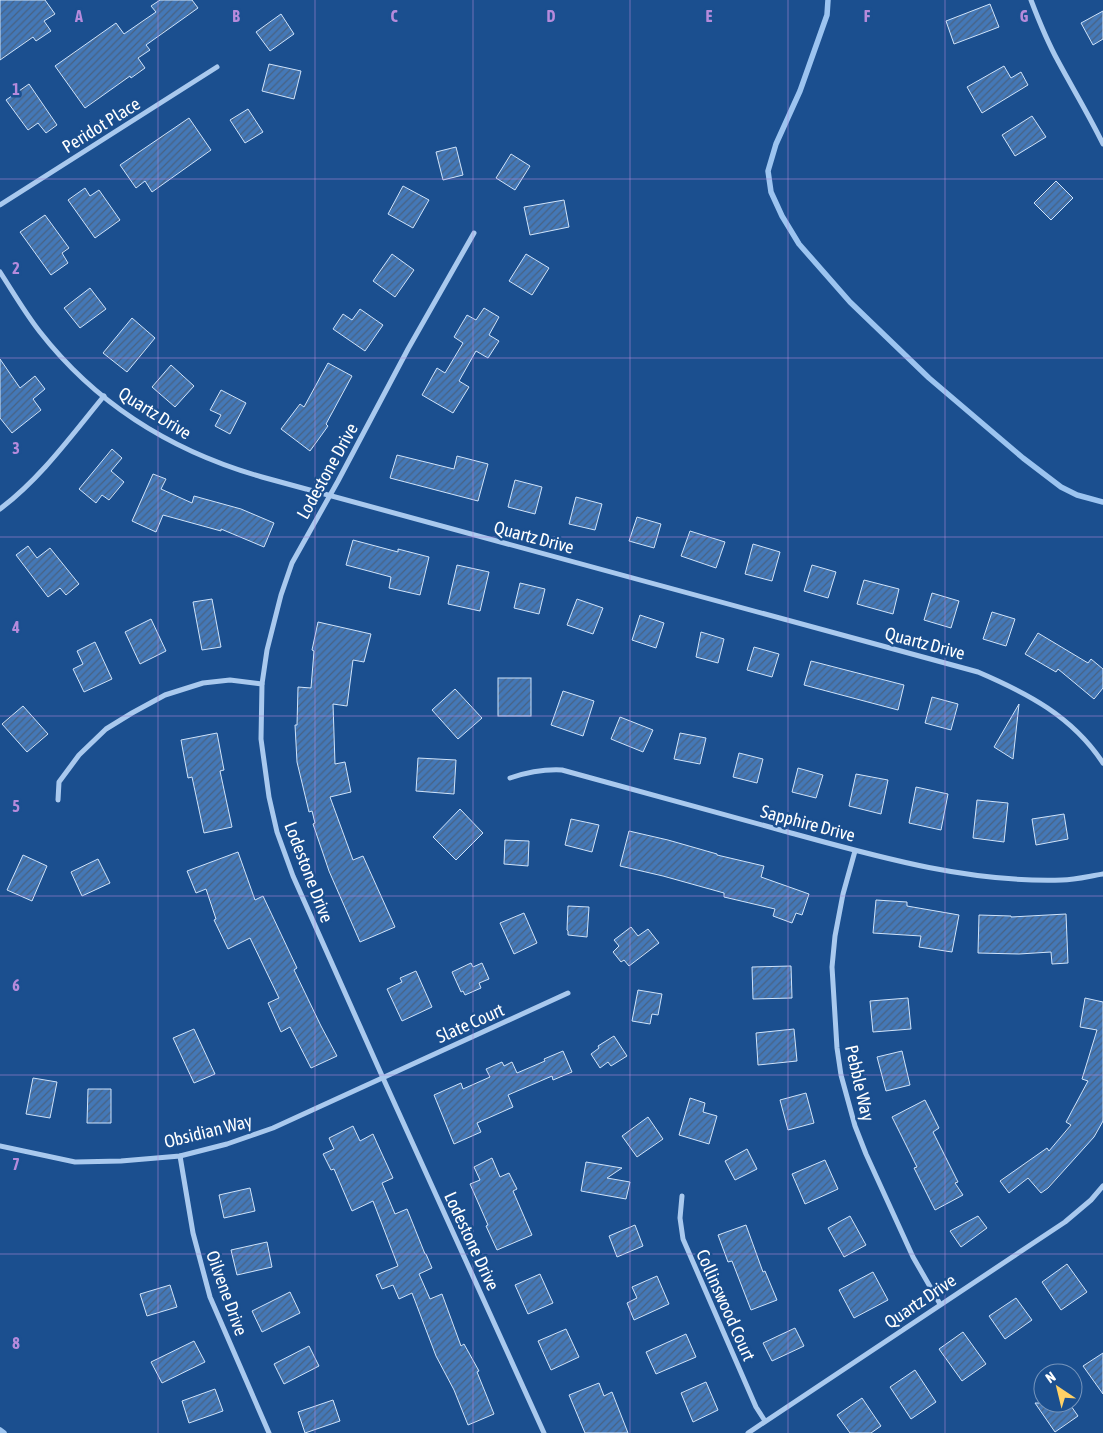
<svg xmlns="http://www.w3.org/2000/svg" width="1103" height="1433" font-family="'Asap Condensed',sans-serif">
<defs>
<pattern id="building-hatch" width="6" height="6" patternUnits="userSpaceOnUse" patternTransform="scale(1.25)"><rect width="6" height="6" fill="#4478b7"/><path d="M-1 1l2-2M0 6l6-6M5 7l2-2" fill="none" stroke="#486282"/></pattern>
</defs>
<rect width="100%" height="100%" fill="#1b4f8f"/>
<g fill="none" stroke-linecap="round" stroke-linejoin="round">
<!-- stream -->
<g stroke="#9cc4f0" stroke-width="5.5">
<polyline points="828,0 827,15 800,91 776,144 768,171 771,192 782,216 799,244 850,302 929,378 1023,458 1061,487 1077,495 1103,502"/>
<polyline points="0,1430 4,1433"/>
</g>
</g>
<!-- building -->
<g fill="url(#building-hatch)" stroke="#cfe3fa">
<polygon points="0,0 45,0 55,14 44,21 51,31 36,41 33,37 0,60"/>
<polygon points="160,0 192,0 198,8 146,45 150,50 138,58 145,68 131,78 130,76 85,108 55,66 116,23 124,34 156,12 151,6"/>
<polygon points="990,4 999,27 954,44 946,21"/>
<polygon points="1103,11 1103,39 1093,45 1081,23"/>
<polygon points="281,14 294,34 270,51 256,32"/>
<polygon points="269,64 301,71 294,99 262,91"/>
<polygon points="1004,66 1011,78 1021,72 1028,85 982,113 967,87"/>
<polygon points="29,84 57,125 46,133 38,123 28,130 6,100"/>
<polygon points="248,109 263,132 245,143 230,120"/>
<polygon points="1032,116 1046,137 1015,156 1002,135"/>
<polygon points="189,118 211,150 152,192 145,181 136,188 120,165"/>
<polygon points="456,147 463,175 443,180 436,152"/>
<polygon points="511,154 530,166 515,190 496,178"/>
<polygon points="1056,181 1073,198 1051,220 1034,203"/>
<polygon points="403,186 429,200 413,228 388,214"/>
<polygon points="85,188 90,196 99,190 120,220 95,238 68,200"/>
<polygon points="564,200 569,227 530,235 524,207"/>
<polygon points="45,215 69,248 62,253 68,263 51,275 20,232"/>
<polygon points="392,254 414,270 395,297 373,281"/>
<polygon points="526,254 549,268 532,295 509,281"/>
<polygon points="90,288 106,309 80,328 64,308"/>
<polygon points="484,308 499,317 489,335 499,341 488,358 476,351 459,381 469,387 453,413 422,395 437,368 445,373 463,343 454,337 467,315 476,320"/>
<polygon points="360,309 383,325 365,351 333,329 343,314 352,320"/>
<polygon points="132,318 155,338 127,372 103,353"/>
<polygon points="0,359 20,388 35,376 45,389 33,399 41,410 12,433 0,418"/>
<polygon points="328,363 352,376 326,424 328,426 310,451 281,429 300,404 304,407"/>
<polygon points="171,365 194,386 175,407 152,387"/>
<polygon points="221,390 246,403 230,434 215,426 221,415 210,410"/>
<polygon points="112,449 122,458 111,471 124,482 109,500 102,495 96,503 79,489"/>
<polygon points="397,455 454,469 457,456 488,464 478,501 390,478"/>
<polygon points="153,474 166,479 161,489 192,503 194,496 241,509 274,523 264,547 221,529 221,531 163,515 156,532 132,521"/>
<polygon points="515,480 542,487 535,514 508,507"/>
<polygon points="576,497 602,504 595,530 569,524"/>
<polygon points="637,517 661,524 654,548 629,541"/>
<polygon points="690,531 725,542 716,568 681,556"/>
<polygon points="353,540 398,552 398,549 429,557 420,595 389,588 391,577 346,565"/>
<polygon points="753,544 780,552 772,581 745,574"/>
<polygon points="28,546 37,558 50,548 79,584 66,595 60,588 48,597 16,555"/>
<polygon points="457,565 489,572 480,611 448,604"/>
<polygon points="812,565 836,572 828,598 804,591"/>
<polygon points="864,580 899,589 893,614 857,604"/>
<polygon points="520,583 545,589 539,614 514,608"/>
<polygon points="932,593 959,601 951,628 924,620"/>
<polygon points="212,599 221,647 202,650 193,602"/>
<polygon points="577,599 603,608 593,634 567,625"/>
<polygon points="992,612 1015,619 1006,646 983,639"/>
<polygon points="640,615 664,623 656,648 632,640"/>
<polygon points="151,619 166,651 140,664 125,632"/>
<polygon points="318,622 371,634 364,662 353,660 347,706 333,704 335,764 345,762 351,792 330,797 353,860 363,856 395,927 360,942 329,871 313,824 315,823 312,811 309,812 297,762 295,725 297,725 298,687 311,688 314,651 312,650"/>
<polygon points="701,632 724,639 718,663 696,657"/>
<polygon points="1038,633 1088,663 1091,659 1103,669 1103,688 1094,699 1058,669 1056,672 1025,654"/>
<polygon points="95,642 112,679 84,692 73,669 83,664 77,651"/>
<polygon points="754,647 779,654 772,677 747,670"/>
<polygon points="811,661 904,685 898,710 804,685"/>
<rect x="498" y="678" width="33" height="38"/>
<polygon points="455,689 482,718 458,739 432,710"/>
<polygon points="563,691 594,701 583,736 551,725"/>
<polygon points="932,697 958,704 951,730 925,723"/>
<polygon points="1019,704 1013,759 994,747"/>
<polygon points="23,706 48,734 27,752 2,724"/>
<polygon points="620,717 653,730 643,752 611,739"/>
<polygon points="217,733 224,770 220,771 232,827 204,833 192,777 188,778 181,740"/>
<polygon points="680,733 706,738 700,764 674,759"/>
<polygon points="739,753 763,759 757,783 733,777"/>
<polygon points="418,758 456,760 454,794 416,791"/>
<polygon points="798,768 823,775 816,798 792,792"/>
<polygon points="856,774 888,780 881,814 849,806"/>
<polygon points="916,787 948,794 941,830 909,823"/>
<polygon points="977,800 1008,803 1004,842 973,838"/>
<polygon points="460,809 483,833 456,860 433,837"/>
<polygon points="1064,814 1068,839 1036,845 1032,819"/>
<polygon points="571,819 599,825 592,852 565,845"/>
<polygon points="629,831 668,840 717,854 717,855 764,866 761,877 809,894 802,915 796,913 792,923 773,916 775,909 724,897 724,893 663,876 620,866"/>
<polygon points="505,840 529,841 528,866 504,864"/>
<polygon points="238,852 255,900 263,896 297,968 294,970 321,1026 337,1056 311,1068 290,1027 281,1032 268,1003 279,998 250,938 228,949 214,920 216,919 206,889 196,893 187,871"/>
<polygon points="23,855 47,866 32,901 7,890"/>
<polygon points="98,859 110,883 82,896 71,872"/>
<polygon points="876,900 907,902 907,906 959,915 952,952 919,947 921,936 873,933"/>
<polygon points="568,906 589,907 587,937 568,935 568,931 567,930"/>
<polygon points="524,913 537,943 514,954 500,923"/>
<polygon points="1066,914 1068,963 1052,964 1051,952 1019,954 978,953 979,915 1011,916 1011,917"/>
<polygon points="631,927 638,936 648,929 659,943 629,966 624,960 621,962 613,952 619,946 614,940"/>
<polygon points="471,963 473,967 482,963 489,979 479,983 481,988 465,995 463,991 461,992 452,972"/>
<polygon points="791,966 792,998 753,999 752,967"/>
<polygon points="416,971 432,1007 402,1021 387,989 402,982 400,978"/>
<polygon points="638,990 662,994 658,1015 652,1014 650,1024 632,1021"/>
<polygon points="908,998 911,1029 873,1032 870,1001"/>
<polygon points="1085,998 1103,1002 1103,1121 1094,1137 1048,1188 1041,1193 1028,1178 1009,1193 1000,1181 1047,1148 1049,1151 1071,1125 1066,1122 1088,1081 1082,1079 1097,1030 1080,1027"/>
<polygon points="194,1029 215,1074 194,1083 173,1038"/>
<polygon points="794,1029 797,1061 758,1065 756,1033"/>
<polygon points="614,1036 627,1056 611,1066 608,1062 600,1068 591,1054 599,1048 598,1046"/>
<polygon points="563,1051 572,1072 553,1080 552,1076 508,1095 513,1107 477,1123 481,1132 454,1144 434,1095 461,1083 463,1089 490,1077 486,1069 502,1062 504,1066 512,1062 517,1073 545,1061 544,1059"/>
<polygon points="902,1051 910,1085 886,1091 877,1057"/>
<polygon points="33,1078 57,1082 50,1118 26,1114"/>
<polygon points="88,1089 111,1089 111,1123 87,1123"/>
<polygon points="806,1093 814,1123 788,1130 780,1100"/>
<polygon points="690,1098 705,1103 703,1112 717,1116 709,1144 679,1135"/>
<polygon points="925,1100 939,1128 933,1132 958,1182 955,1183 963,1195 935,1210 914,1168 917,1167 892,1117"/>
<polygon points="648,1117 663,1139 637,1157 622,1136"/>
<polygon points="353,1126 360,1141 373,1134 377,1143 393,1178 382,1183 395,1214 407,1209 425,1254 426,1254 432,1268 419,1274 430,1299 442,1294 461,1346 464,1344 479,1371 477,1372 494,1414 468,1425 454,1390 436,1356 412,1293 399,1299 393,1285 382,1289 376,1275 398,1266 373,1201 352,1211 334,1169 331,1170 323,1154 334,1149 329,1138"/>
<polygon points="747,1149 757,1169 735,1180 725,1161"/>
<polygon points="492,1158 500,1177 509,1173 517,1189 513,1191 532,1235 497,1250 486,1226 488,1225 470,1184 480,1180 474,1167"/>
<polygon points="825,1160 838,1189 805,1204 792,1174"/>
<polygon points="586,1162 622,1168 607,1178 630,1182 626,1199 581,1191"/>
<polygon points="250,1188 255,1211 224,1218 219,1195"/>
<polygon points="850,1216 866,1245 844,1257 828,1228"/>
<polygon points="978,1216 987,1228 961,1247 950,1231"/>
<polygon points="635,1225 643,1246 617,1257 609,1236"/>
<polygon points="746,1225 763,1272 765,1271 777,1300 751,1310 732,1261 728,1262 718,1235"/>
<polygon points="267,1242 272,1267 237,1275 231,1250"/>
<polygon points="1067,1264 1087,1292 1061,1310 1042,1282"/>
<polygon points="873,1272 888,1300 854,1318 839,1290"/>
<polygon points="540,1274 553,1303 528,1314 515,1285"/>
<polygon points="657,1276 669,1304 634,1320 627,1303 637,1298 632,1287"/>
<polygon points="170,1285 177,1307 147,1316 140,1294"/>
<polygon points="290,1292 300,1313 262,1332 252,1311"/>
<polygon points="1016,1298 1032,1320 1005,1339 989,1316"/>
<polygon points="795,1328 804,1346 772,1361 763,1343"/>
<polygon points="566,1329 579,1357 551,1370 538,1341"/>
<polygon points="963,1332 986,1364 962,1381 939,1349"/>
<polygon points="686,1334 696,1357 656,1374 646,1352"/>
<polygon points="194,1341 205,1362 162,1383 151,1362"/>
<polygon points="309,1346 319,1366 284,1384 274,1364"/>
<polygon points="1103,1353 1103,1394 1083,1366"/>
<polygon points="915,1370 936,1402 911,1419 890,1387"/>
<polygon points="706,1382 718,1410 693,1422 681,1393"/>
<polygon points="599,1383 604,1396 612,1392 628,1433 585,1433 569,1395"/>
<polygon points="215,1389 223,1411 189,1423 182,1401"/>
<polygon points="862,1398 881,1426 871,1433 850,1433 837,1415"/>
<polygon points="333,1400 340,1421 305,1433 298,1412"/>
<polygon points="1035,1403 1069,1403 1078,1416 1055,1432"/>
</g>
<g fill="none" stroke-linecap="round" stroke-linejoin="round">
<!-- minor -->
<g stroke="#a9c9ee" stroke-width="5">
<path d="M1031,0C1039,21 1047,41 1058,61C1073,89 1089,115 1103,144"/>
<polyline points="0,205 217,67"/>
<polyline points="474,233 408,349 338,481 292,563 281,595 267,650 262,684 261,739 269,797 277,832 293,876 383,1078 544,1433"/>
<path d="M0,272C13,292 25,313 40,332C97,405 174,452 262,477L978,672C1027,693 1072,716 1103,763"/>
<path d="M0,509C41,478 71,436 104,396"/>
<path d="M510,778C528,772 543,769 562,770C636,791 710,811 784,831C875,856 967,883 1062,880C1075,880 1090,876 1103,874"/>
<polyline points="58,800 59,782 79,755 106,729 132,713 165,695 203,683 230,680 262,684"/>
<polyline points="855,851 843,894 835,936 832,967 837,1048 841,1075 855,1126 866,1154 913,1257 940,1304"/>
<polyline points="0,1146 75,1162 121,1161 180,1156 227,1144 273,1128 568,993"/>
<polyline points="180,1156 193,1233 210,1297 269,1433"/>
<polyline points="682,1196 680,1218 683,1239 756,1407 765,1421"/>
<polyline points="748,1433 1065,1222 1091,1200 1103,1186"/>
</g>
</g>
<!-- grid -->
<path fill="none" stroke="#b68bdc" stroke-width="1" stroke-opacity="0.55" d="M158,0V1433M315,0V1433M473,0V1433M630,0V1433M788,0V1433M945,0V1433M0,179H1103M0,358H1103M0,537H1103M0,716H1103M0,896H1103M0,1075H1103M0,1254H1103"/>
<g text-anchor="middle" dominant-baseline="central" stroke-width="5" stroke-linejoin="round" paint-order="stroke">
<!-- street labels -->
<g font-size="18" fill="#fff" stroke="#1b4f8f">
<text transform="translate(101 125) rotate(-32)">Peridot Place</text>
<text transform="translate(155 413) rotate(32)">Quartz Drive</text>
<text transform="translate(327 471) rotate(-61)">Lodestone Drive</text>
<text transform="translate(534 537) rotate(15)">Quartz Drive</text>
<text transform="translate(925 643) rotate(15)">Quartz Drive</text>
<text transform="translate(808 823) rotate(15)">Sapphire Drive</text>
<text transform="translate(309 872) rotate(69)">Lodestone Drive</text>
<text transform="translate(470 1023) rotate(-24)">Slate Court</text>
<text transform="translate(860 1083) rotate(77)">Pebble Way</text>
<text transform="translate(208 1131) rotate(-14)">Obsidian Way</text>
<text transform="translate(472 1241) rotate(65)">Lodestone Drive</text>
<text transform="translate(227 1293) rotate(70)">Oilvene Drive</text>
<text transform="translate(920 1301) rotate(-34)">Quartz Drive</text>
<text transform="translate(726 1305) rotate(66)">Collinswood Court</text>
</g>
</g>
<g font-size="16" text-anchor="middle" font-weight="bold" fill="#b68bdc" stroke="#1b4f8f" stroke-width="5" stroke-linejoin="round" paint-order="stroke">
<text x="79" y="22">A</text>
<text x="236" y="22">B</text>
<text x="394" y="22">C</text>
<text x="551" y="22">D</text>
<text x="709" y="22">E</text>
<text x="867" y="22">F</text>
<text x="1024" y="22">G</text>
<text x="16" y="95">1</text>
<text x="16" y="274">2</text>
<text x="16" y="454">3</text>
<text x="16" y="633">4</text>
<text x="16" y="812">5</text>
<text x="16" y="991">6</text>
<text x="16" y="1170">7</text>
<text x="16" y="1349">8</text>
</g>
<!-- north arrow -->
<g transform="translate(1058 1388) rotate(325)"><circle r="24" fill="#1b4f8f" stroke="#7695bc"/>
<path d="M0-4L9 19L0 12L-9 19Z" fill="#ffd166"/>
<text y="-8" font-size="14" font-weight="bold" text-anchor="middle" fill="#ffffff">N</text>
</g>
</svg>
